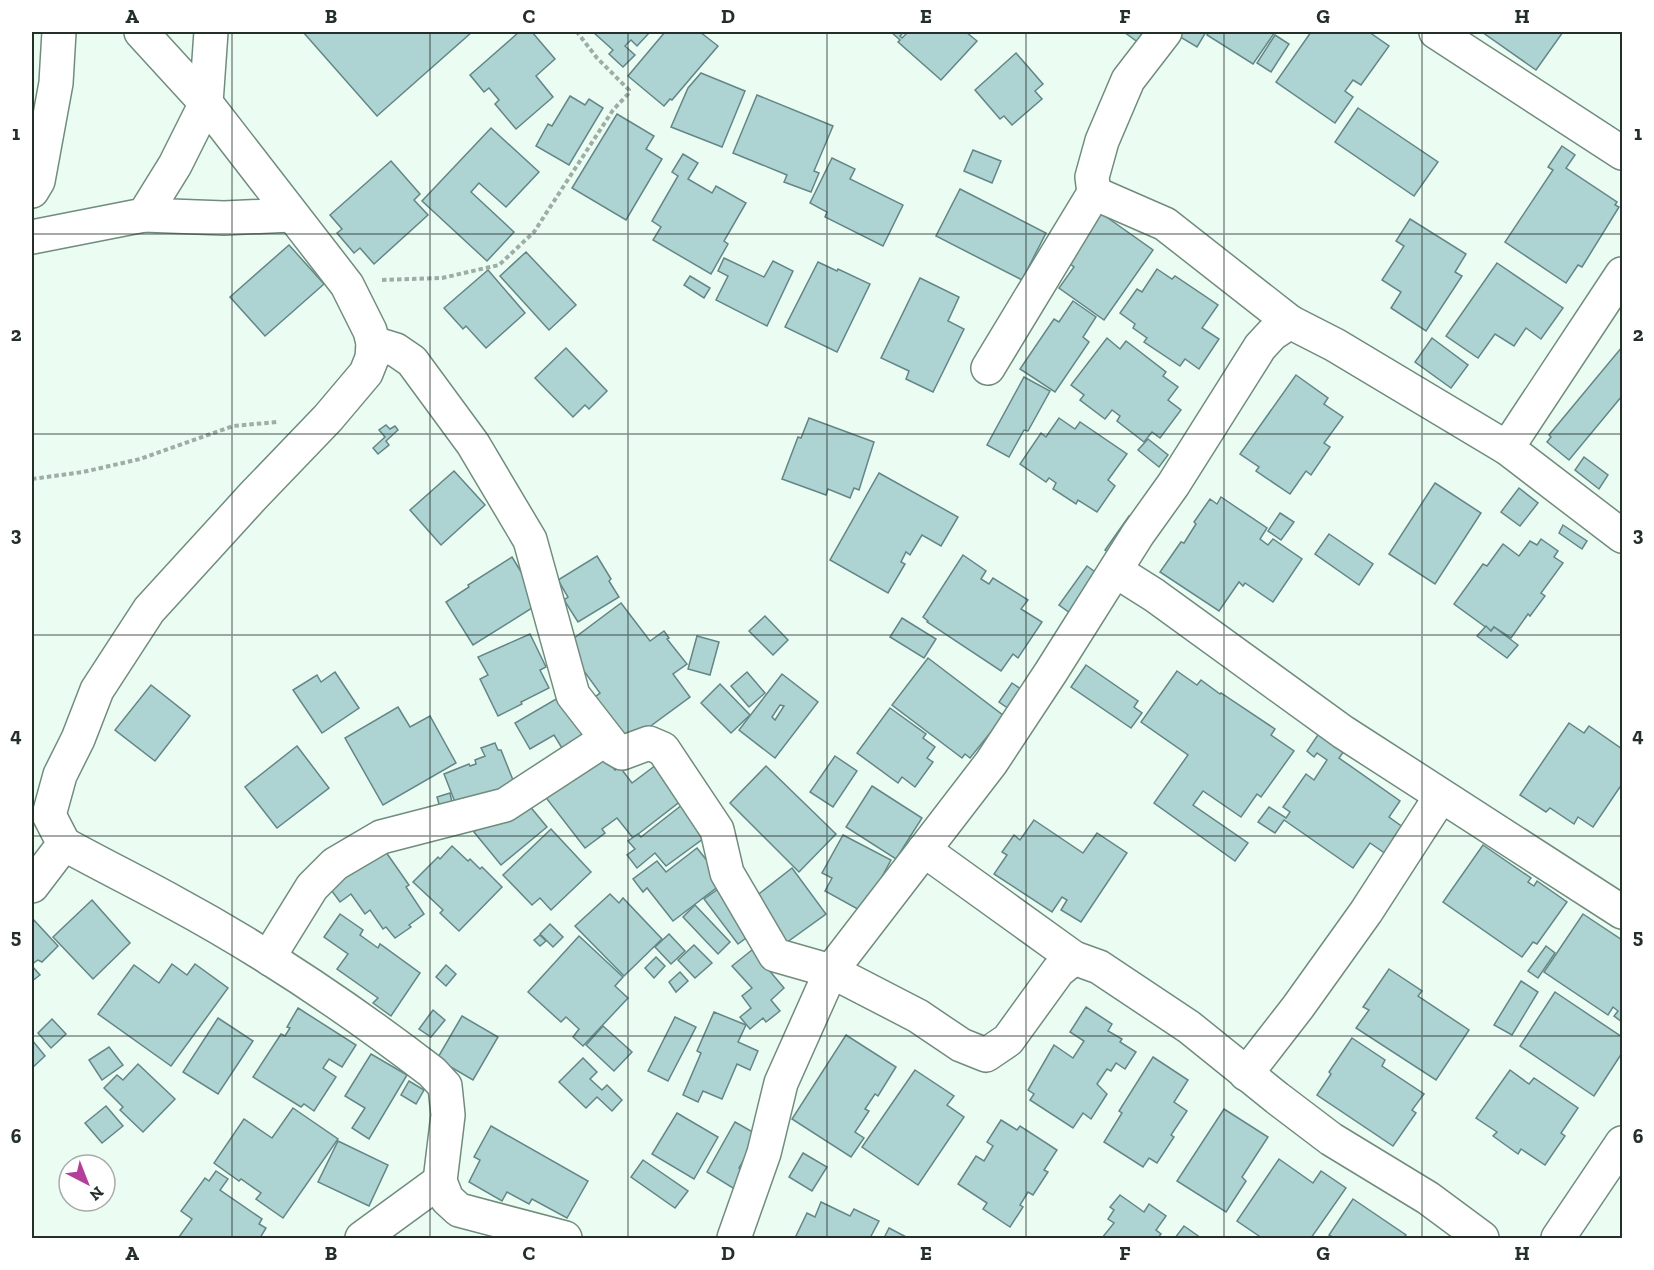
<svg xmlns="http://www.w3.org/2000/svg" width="1654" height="1270" font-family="'Zilla Slab',serif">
<rect width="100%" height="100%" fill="#ebfdf3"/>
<!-- building -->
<g fill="#aed3d3" stroke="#638686" stroke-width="1.5" fill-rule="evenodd">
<polygon points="303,32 472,32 377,116"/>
<polygon points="519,32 532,32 555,59 536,76 553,97 516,129 495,104 499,100 489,88 484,92 470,75"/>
<polygon points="593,32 650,32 637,46 631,40 625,46 635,55 623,67 609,54 613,50"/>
<polygon points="665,32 700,32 718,46 672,100 670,99 664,106 628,76"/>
<polygon points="891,32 904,32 900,36 902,38 908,32 966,32 977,41 941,80 898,42 900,40"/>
<polygon points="1124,32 1147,32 1139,43"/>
<polygon points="1179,32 1206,32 1197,47 1177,35"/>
<polygon points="1209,32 1275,32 1253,64 1207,35"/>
<polygon points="1311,32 1369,32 1389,46 1361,85 1353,80 1345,91 1353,97 1335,123 1276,82"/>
<polygon points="1482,32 1563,32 1536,70"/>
<polygon points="1275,35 1289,44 1271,72 1257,63"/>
<polygon points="1016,53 1043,84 1035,91 1042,99 1012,125 1004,116 1000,119 975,90"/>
<polygon points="701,73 745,91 722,147 671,127 688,88"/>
<polygon points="757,95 833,126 814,171 819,173 811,192 784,182 787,175 733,153"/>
<polygon points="570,96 585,105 589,99 603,108 569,165 536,146 548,124 552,126"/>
<polygon points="1358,108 1438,162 1414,196 1335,142"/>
<polygon points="617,114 654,136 646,149 662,159 626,220 572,188"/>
<polygon points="491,128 539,172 506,207 479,183 471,192 514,232 487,261 422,201"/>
<polygon points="1562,146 1575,155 1566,168 1617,202 1615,205 1619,207 1582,267 1578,265 1566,283 1505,242 1553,170 1548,167"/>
<polygon points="973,150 1001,161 992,183 964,171"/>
<polygon points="683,154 698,163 688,179 712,193 716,186 746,203 724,241 728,244 711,274 653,240 661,227 652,221 678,176 672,172"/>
<polygon points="832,158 855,169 850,179 903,205 883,246 825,217 827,212 810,203"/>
<polygon points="391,161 420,194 414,200 428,215 374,264 360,248 354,253 337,233 342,229 330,215"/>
<polygon points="960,189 1046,233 1022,280 936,236"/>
<polygon points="1098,211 1153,250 1104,320 1059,288 1074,267 1064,259"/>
<polygon points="1410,219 1466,254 1455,272 1462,276 1426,331 1391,308 1401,292 1382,280 1404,246 1396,241"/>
<polygon points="289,245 324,284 265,336 230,297"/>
<polygon points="526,252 576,305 549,330 500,276"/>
<polygon points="724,258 764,277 773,261 793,271 767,326 716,300 728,276 718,271"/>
<polygon points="818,262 837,271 838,269 870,284 837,352 785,327"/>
<polygon points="1497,263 1563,308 1541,339 1526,328 1514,346 1495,334 1478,358 1446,336"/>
<polygon points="1157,269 1172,279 1175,276 1218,305 1202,328 1219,339 1199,369 1185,359 1180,366 1144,342 1147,338 1133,328 1135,324 1120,313 1137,289 1142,292"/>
<polygon points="488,270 525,313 486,348 466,326 463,329 444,308"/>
<polygon points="690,276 710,288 704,298 684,285"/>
<polygon points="920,278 959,297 948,321 964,329 933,392 906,379 909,371 881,358"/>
<polygon points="1073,301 1096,317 1083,337 1089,342 1055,392 1020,369 1054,319 1059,322"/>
<polygon points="1107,338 1120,349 1126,341 1166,372 1163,376 1178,387 1168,400 1181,410 1160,438 1152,432 1144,442 1117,421 1120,416 1112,410 1105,419 1080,400 1084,395 1071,385"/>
<polygon points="1432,338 1468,365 1451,388 1415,362"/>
<polygon points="1622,347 1622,396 1569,460 1547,442 1551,437 1549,435"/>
<polygon points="566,348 607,391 589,409 585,405 573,417 535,378"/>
<polygon points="1296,375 1328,398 1324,404 1343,417 1324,443 1330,447 1311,475 1306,471 1290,494 1256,471 1259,467 1240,454"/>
<polygon points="1024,377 1050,391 1028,431 1024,430 1009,457 987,445"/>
<polygon points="809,418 874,442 859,490 854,488 850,498 828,489 826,495 782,479 798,437 801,438"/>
<polygon points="1059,418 1075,429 1080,422 1127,454 1108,480 1115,486 1097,512 1078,500 1076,504 1053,489 1056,483 1049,478 1046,482 1020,464 1041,433 1046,437"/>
<polygon points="386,425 390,429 395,426 398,430 386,441 389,445 378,454 373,448 385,437 379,430"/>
<polygon points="1148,439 1168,455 1159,467 1138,450"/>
<polygon points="1584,457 1608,475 1599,489 1575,470"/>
<polygon points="454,471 485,505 441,545 410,510"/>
<polygon points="879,473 958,517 941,546 922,535 910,555 906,552 901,562 905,564 888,593 830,560"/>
<polygon points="1435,483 1481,513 1435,584 1389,554"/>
<polygon points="1519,488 1538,503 1520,526 1501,512"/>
<polygon points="1221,497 1267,528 1260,539 1268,545 1273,539 1302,559 1273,602 1245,583 1243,586 1239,582 1219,611 1160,572 1181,542 1184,543 1196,524 1194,522 1210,499 1217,504"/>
<polygon points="1280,513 1294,522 1281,540 1268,531"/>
<polygon points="1129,516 1139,522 1115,556 1105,550"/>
<polygon points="1563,525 1587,541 1582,549 1559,533"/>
<polygon points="1329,534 1373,564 1359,585 1315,554"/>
<polygon points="1541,539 1558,551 1554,557 1563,563 1541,593 1545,596 1530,616 1528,614 1511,638 1494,627 1491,631 1454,604 1483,564 1487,566 1503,544 1519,556 1530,541 1537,545"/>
<polygon points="963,555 986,571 981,579 989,584 993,578 1028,600 1021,609 1042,622 1018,658 1013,654 1001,671 927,622 928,621 923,617"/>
<polygon points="597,556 611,579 609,581 619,597 578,622 564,600 568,597 558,580"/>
<polygon points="512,557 540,603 473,645 446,602 469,587 468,585"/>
<polygon points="1087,566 1105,579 1077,618 1059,605"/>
<polygon points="621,603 650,641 664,631 669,638 667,639 687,664 673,674 690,697 622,747 587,703 600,693 565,645"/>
<polygon points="765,616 788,640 773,655 749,631"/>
<polygon points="902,618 936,639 924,658 890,637"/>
<polygon points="1486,626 1491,631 1494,627 1518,645 1507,658 1477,636"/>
<polygon points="530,634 546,667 540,670 549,688 521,702 522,704 498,716 480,679 488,675 478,657"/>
<polygon points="697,636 719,642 710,675 688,669"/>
<polygon points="928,658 1008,719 994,737 990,733 970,758 965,754 962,758 892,705"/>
<polygon points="1086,665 1138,701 1134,707 1142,713 1131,728 1071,687"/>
<polygon points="1177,671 1197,685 1201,680 1220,694 1221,693 1275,729 1271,735 1294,751 1261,797 1257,794 1241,817 1203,791 1193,805 1248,843 1235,861 1154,803 1188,755 1141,722"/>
<polygon points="335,672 359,708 322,733 293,690 317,675 321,682"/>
<polygon points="747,672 765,693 749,707 731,686"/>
<path d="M782,674L818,702L775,758L739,730ZM780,705L784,706L775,720L772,717Z"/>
<polygon points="1012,683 1025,692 1012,711 999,702"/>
<polygon points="720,684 750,715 731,733 701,703"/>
<polygon points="151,685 190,716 155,761 115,730"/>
<polygon points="563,695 588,739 565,753 554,735 530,749 515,723"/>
<polygon points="398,707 410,727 430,716 456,763 383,805 345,738"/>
<polygon points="890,708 926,734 923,738 935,747 927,758 933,762 915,787 902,777 898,783 857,753"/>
<polygon points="1569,723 1584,733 1589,726 1622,749 1622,784 1593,827 1578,817 1574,824 1550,808 1546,812 1520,795"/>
<polygon points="1322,729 1347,747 1339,758 1400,801 1389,817 1404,828 1386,854 1370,843 1353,868 1284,820 1275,833 1258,822 1269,807 1286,818 1290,812 1283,807 1306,774 1314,780 1327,760 1317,753 1314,757 1307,751"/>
<polygon points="495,743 498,750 501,750 519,795 460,815 444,774 469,764 470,766 476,764 475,760 485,756 481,748"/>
<polygon points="297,746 329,788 277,828 245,787"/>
<polygon points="597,746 615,770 619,766 632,783 656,765 682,800 633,838 617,818 602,829 605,833 585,848 540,790"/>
<polygon points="835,756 857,771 833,807 810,792"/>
<polygon points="766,766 836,834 799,872 730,803"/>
<polygon points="872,786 922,818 896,859 846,827"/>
<polygon points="450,793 453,807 441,811 437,797"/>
<polygon points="523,798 547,827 501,865 474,832 492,817"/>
<polygon points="687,801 711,833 666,866 655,853 637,868 627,855 635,849 628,841 638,834 641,837"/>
<polygon points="1034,820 1083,853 1097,833 1127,853 1081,922 1061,910 1067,900 1062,897 1052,912 994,874 1007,855 1002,852 1014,835 1020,840"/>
<polygon points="551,829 591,872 551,910 540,898 532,905 503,875"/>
<polygon points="843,835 891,860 863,912 825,891 832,878 822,873"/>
<polygon points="381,845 409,885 406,887 424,914 409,925 411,927 395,938 386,927 383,929 370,910 365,914 351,894 340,902 326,883"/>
<polygon points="1483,845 1531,878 1528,882 1534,886 1537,881 1567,902 1537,944 1533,942 1522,957 1443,902"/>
<polygon points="452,846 468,861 470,859 480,869 482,867 502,887 459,931 440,913 443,910 413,882 438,857 440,859"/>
<polygon points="697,848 724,882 673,921 647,888 643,892 633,879 657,861 666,872"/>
<polygon points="792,868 826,914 779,948 746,904"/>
<polygon points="724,885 758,929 738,944 704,899"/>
<polygon points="610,894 619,903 623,898 662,939 624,976 575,926"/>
<polygon points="92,900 130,943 93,979 53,937"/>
<polygon points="695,905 730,942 718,954 683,917"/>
<polygon points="340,914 363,930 360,935 378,948 380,944 420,973 391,1016 373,1003 378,998 337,969 348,954 324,937"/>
<polygon points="1583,914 1622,940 1622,1022 1614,1016 1618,1011 1613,1007 1608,1015 1544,972"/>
<polygon points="32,918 58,946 42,962 38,960 32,964"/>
<polygon points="550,924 563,937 553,947 540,934"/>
<polygon points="669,934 685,951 671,964 655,947"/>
<polygon points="540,935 546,941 540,946 534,940"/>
<polygon points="579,936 623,977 615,986 628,998 583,1046 573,1037 579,1029 566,1017 561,1022 528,992"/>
<polygon points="694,945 712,963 695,978 678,960"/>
<polygon points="1546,946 1555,953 1538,978 1528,971"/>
<polygon points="752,950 784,988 771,1000 780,1011 766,1022 763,1018 750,1029 740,1017 751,1008 742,996 752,988 732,966"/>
<polygon points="656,957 665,966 654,978 645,968"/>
<polygon points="172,964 187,975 195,964 228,988 171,1066 98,1014 134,965 159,983"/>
<polygon points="446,965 456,974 446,986 436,977"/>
<polygon points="32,966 40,975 32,981"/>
<polygon points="1389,969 1422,991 1418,996 1469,1030 1436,1080 1356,1028 1369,1010 1363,1007"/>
<polygon points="680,972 688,981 676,992 669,982"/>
<polygon points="1521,981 1538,992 1512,1035 1494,1025"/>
<polygon points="1555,992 1622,1037 1622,1053 1594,1096 1520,1046"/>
<polygon points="1086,1007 1112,1024 1108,1031 1122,1039 1120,1042 1136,1052 1125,1069 1116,1063 1111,1071 1107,1069 1097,1084 1107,1094 1091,1119 1083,1113 1073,1128 1030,1100 1034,1094 1028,1090 1054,1045 1073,1058 1084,1041 1070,1032"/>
<polygon points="298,1008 356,1045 342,1067 329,1059 323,1068 336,1077 314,1111 304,1104 301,1107 253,1077 281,1034 285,1036 290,1028 287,1027"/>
<polygon points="433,1010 445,1020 431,1037 419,1029"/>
<polygon points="714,1012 746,1025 738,1042 758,1051 750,1070 737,1064 722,1099 703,1091 698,1102 683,1095 701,1053 697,1051"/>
<polygon points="462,1016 498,1037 473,1080 437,1059"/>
<polygon points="675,1017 696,1027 668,1081 648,1071"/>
<polygon points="218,1018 253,1041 218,1094 183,1072"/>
<polygon points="52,1019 66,1034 51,1048 38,1033"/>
<polygon points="603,1026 632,1052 614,1071 586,1045"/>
<polygon points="846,1035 896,1067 878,1096 875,1094 865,1109 869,1111 855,1132 864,1138 851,1157 792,1119"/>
<polygon points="1352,1038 1385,1060 1382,1066 1424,1094 1412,1110 1416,1113 1393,1146 1317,1095 1331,1074 1329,1072"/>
<polygon points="32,1040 45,1056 32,1068"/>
<polygon points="109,1047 123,1065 102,1080 89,1060"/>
<polygon points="371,1054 407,1075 369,1139 352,1128 365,1108 345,1096"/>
<polygon points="1153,1057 1188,1080 1174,1102 1187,1111 1171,1135 1174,1137 1157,1163 1149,1158 1143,1167 1104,1142 1122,1113 1119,1111"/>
<polygon points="583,1058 597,1072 590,1079 602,1090 607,1085 622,1100 612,1111 597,1097 586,1108 559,1082"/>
<polygon points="138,1064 175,1099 143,1132 120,1110 123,1107 104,1088 117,1075 123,1080"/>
<polygon points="915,1070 954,1096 947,1105 964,1117 918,1185 862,1147"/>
<polygon points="1510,1070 1529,1084 1534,1078 1578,1108 1561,1133 1565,1136 1545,1165 1521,1149 1518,1154 1493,1136 1497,1132 1476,1118"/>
<polygon points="409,1081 424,1090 416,1104 401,1095"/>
<polygon points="106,1106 123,1126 102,1143 85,1123"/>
<polygon points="293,1108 338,1139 283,1218 256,1199 261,1193 241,1179 239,1181 214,1163 244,1119 272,1138"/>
<polygon points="1224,1109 1268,1137 1242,1177 1246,1181 1226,1212 1177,1181"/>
<polygon points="677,1113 718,1137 694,1179 652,1154"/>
<polygon points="1001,1120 1017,1130 1020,1126 1057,1150 1044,1170 1048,1172 1033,1195 1028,1192 1020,1205 1023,1207 1010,1227 983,1209 987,1203 958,1184 976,1156 984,1161 993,1146 987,1142"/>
<polygon points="735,1122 758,1135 739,1168 751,1175 741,1193 707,1172"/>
<polygon points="491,1126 588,1181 567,1218 532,1199 529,1204 507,1192 502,1201 469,1182 480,1160 474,1157"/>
<polygon points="338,1141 388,1165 369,1206 318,1182"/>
<polygon points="803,1153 827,1167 812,1191 789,1177"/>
<polygon points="1279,1159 1313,1183 1321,1171 1346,1188 1311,1238 1262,1238 1237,1221"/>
<polygon points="643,1160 688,1191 675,1208 631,1177"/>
<polygon points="216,1171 228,1179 220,1190 262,1219 259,1224 266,1228 260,1238 179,1237 192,1219 181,1211 205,1178 209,1181"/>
<polygon points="1120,1195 1144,1212 1149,1204 1166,1216 1156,1230 1161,1234 1158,1238 1102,1238 1114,1223 1108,1219 1114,1210 1110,1207"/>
<polygon points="1353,1199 1406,1235 1404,1238 1334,1238 1329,1235"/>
<polygon points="821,1202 850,1216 854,1209 879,1221 870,1238 795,1238 807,1213 815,1217"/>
<polygon points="1184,1226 1201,1238 1175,1238"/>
<polygon points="889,1228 908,1238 884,1238"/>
</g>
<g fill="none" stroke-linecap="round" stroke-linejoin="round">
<defs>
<g id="minor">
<polyline points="1436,32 1622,153"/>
<polyline points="32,191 38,181 56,83 59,32"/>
<polyline points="1094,193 1165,224 1290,322"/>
<polyline points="144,215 224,218 291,215"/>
<polyline points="32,237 144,215 175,165 206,103 141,32"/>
<polyline points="373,343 396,350 412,361 473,444 530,540 573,695 615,749 622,753 649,743 663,749 717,830 727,873 775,955 831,971 918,1016 961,1045 986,1055 1008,1040 1058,971 1074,958 1099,967 1189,1027 1277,1098 1331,1139 1428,1198 1482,1238"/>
<polyline points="988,368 1094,193 1092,177 1102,141 1128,80 1165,32"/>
<polyline points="1507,448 1622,274"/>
<polyline points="1116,571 1154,595 1343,732 1622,912"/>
<path d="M64,844C100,864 137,882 173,902C264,951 350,1009 432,1072L445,1086L448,1115L440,1181L447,1199L459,1210L565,1238"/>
<polyline points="924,850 1074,958"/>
<polyline points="32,886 64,844 49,815 60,775 78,739 97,690 149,610 254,495 328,418 366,373 372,358 373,343 370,331 347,285 206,103 211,32"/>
<polyline points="270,959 278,942 312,887 335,864 381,837 505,805 606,739"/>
<polyline points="1246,1074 1298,1007 1366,912 1441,796"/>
<polyline points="362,1238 440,1181"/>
<polyline points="734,1238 764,1153 781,1083 831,971 991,763 1051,672 1138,534 1173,485 1260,347 1272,334 1290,322 1335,345 1507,448 1622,536"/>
<polyline points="1558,1238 1622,1143"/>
</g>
</defs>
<!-- minor casing -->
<use href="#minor" stroke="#708c7d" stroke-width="36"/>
<!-- path -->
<g stroke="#9eada5" stroke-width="4" stroke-dasharray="4.5 3" stroke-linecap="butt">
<polyline points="382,280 442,278 499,265 534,232 613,110 628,94 629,90 597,58 577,32"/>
<polyline points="32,479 83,472 140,459 233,426 277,422"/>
</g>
<!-- minor -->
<use href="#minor" stroke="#fff" stroke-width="33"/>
</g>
<!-- grid -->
<path fill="none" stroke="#242f29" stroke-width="1.5" stroke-opacity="0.55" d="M232,32V1238M430,32V1238M628,32V1238M827,32V1238M1026,32V1238M1224,32V1238M1422,32V1238M32,234H1622M32,434H1622M32,635H1622M32,836H1622M32,1036H1622"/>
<!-- border -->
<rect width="1654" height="1270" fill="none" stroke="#ffffff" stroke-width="66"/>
<!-- north arrow -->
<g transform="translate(87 1183) rotate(138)"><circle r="28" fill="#ffffff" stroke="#a7aca9" stroke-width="1.5"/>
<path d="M0-4.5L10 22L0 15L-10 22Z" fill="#b2409b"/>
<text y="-9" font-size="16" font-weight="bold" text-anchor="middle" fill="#242f29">N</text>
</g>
<rect x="33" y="33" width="1588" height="1204" fill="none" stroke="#242f29" stroke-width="2"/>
<g font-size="20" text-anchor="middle" font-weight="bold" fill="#242f29">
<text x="132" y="23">A</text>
<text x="331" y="23">B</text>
<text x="529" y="23">C</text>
<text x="728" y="23">D</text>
<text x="926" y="23">E</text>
<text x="1125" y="23">F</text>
<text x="1323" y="23">G</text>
<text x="1522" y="23">H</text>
<text x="16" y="140">1</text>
<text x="1638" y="140">1</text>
<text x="16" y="341">2</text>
<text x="1638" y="341">2</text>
<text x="16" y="541">3</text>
<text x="1638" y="541">3</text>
<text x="16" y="742">4</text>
<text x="1638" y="742">4</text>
<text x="16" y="943">5</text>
<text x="1638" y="943">5</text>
<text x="16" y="1143">6</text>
<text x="1638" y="1143">6</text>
<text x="132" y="1260">A</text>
<text x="331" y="1260">B</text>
<text x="529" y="1260">C</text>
<text x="728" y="1260">D</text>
<text x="926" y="1260">E</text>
<text x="1125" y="1260">F</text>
<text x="1323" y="1260">G</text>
<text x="1522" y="1260">H</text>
</g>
</svg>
